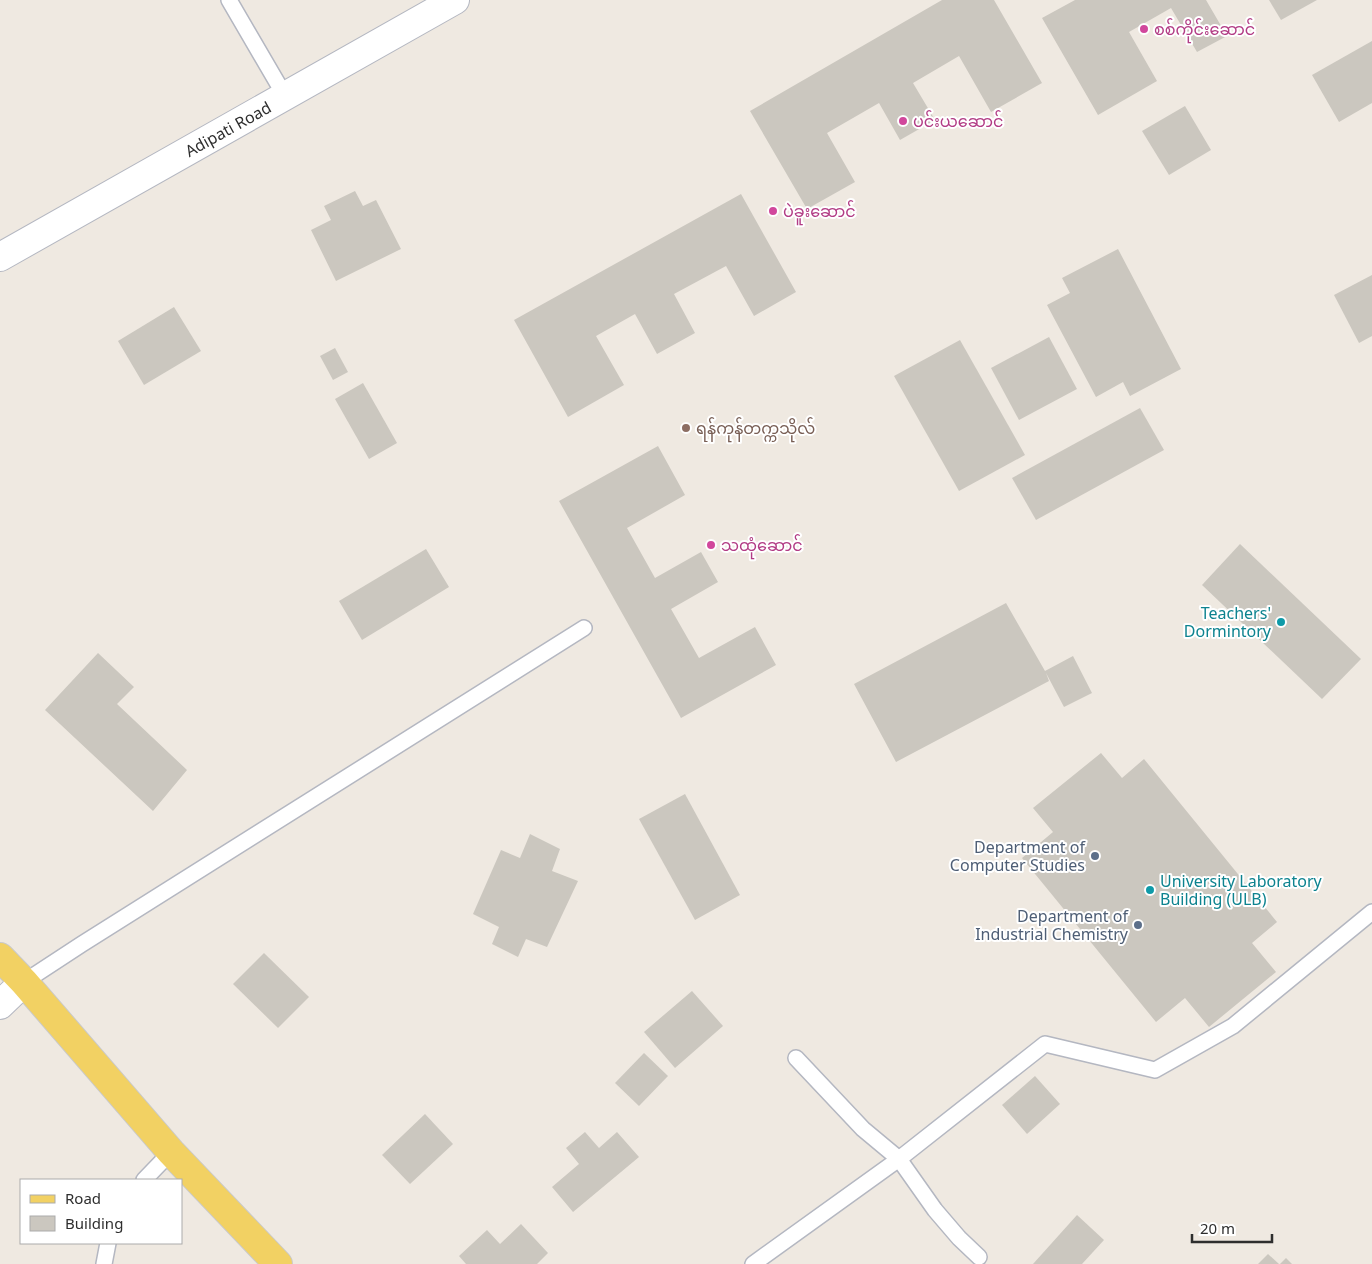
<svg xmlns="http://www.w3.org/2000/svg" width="1372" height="1264" font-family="'Noto Sans','Noto Sans Myanmar',sans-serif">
<rect width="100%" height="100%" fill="#efe9e1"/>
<!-- building -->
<g fill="#cbc7bf">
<polygon points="942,0 994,0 1042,83 991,112 959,56 913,83 935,120 900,140 879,103 827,133 855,182 807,209 750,111"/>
<polygon points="1075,0 1206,0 1227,36 1197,52 1171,8 1129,32 1157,81 1098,115 1042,18"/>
<polygon points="1269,0 1317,0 1281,20"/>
<polygon points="1372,41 1372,103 1339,122 1312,75"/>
<polygon points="1185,106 1211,150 1169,175 1142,131"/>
<polygon points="355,191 363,206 376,200 401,249 336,281 311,230 331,220 324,206"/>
<polygon points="741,194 796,292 754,316 726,266 674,294 695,333 657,354 635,314 596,336 624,385 568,417 514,320"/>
<polygon points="1118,249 1181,369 1130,396 1123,382 1096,397 1047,305 1070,293 1062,278"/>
<polygon points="1372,275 1372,336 1359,343 1334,295"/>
<polygon points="174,307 201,351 144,385 118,341"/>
<polygon points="1049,337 1077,389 1019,420 991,368"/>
<polygon points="960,340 1025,455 959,491 894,376"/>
<polygon points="335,348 348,372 333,380 320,356"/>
<polygon points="363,383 397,443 369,459 335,399"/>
<polygon points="1140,408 1164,450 1036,520 1012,478"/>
<polygon points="658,446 685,495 627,528 655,578 701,552 718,582 671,609 699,658 755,627 776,665 681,718 559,501"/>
<polygon points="1240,544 1361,659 1322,699 1202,585"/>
<polygon points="426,549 449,587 362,640 339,601"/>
<polygon points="1006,603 1045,671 1073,656 1092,693 1064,707 1046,673 1049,681 896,762 854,684"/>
<polygon points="98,653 134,687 117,704 187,770 153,811 45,710"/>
<polygon points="1101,753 1122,778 1144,759 1277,922 1252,943 1276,972 1209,1027 1185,998 1156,1022 1022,858 1053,832 1033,808"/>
<polygon points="685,794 740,895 695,920 639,819"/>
<polygon points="530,834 560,849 552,871 578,881 547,947 526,939 518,957 492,944 499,927 473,914 501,850 520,858"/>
<polygon points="264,953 309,997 278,1028 233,984"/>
<polygon points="692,991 723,1026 675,1068 644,1032"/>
<polygon points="644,1053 668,1076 639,1106 615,1083"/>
<polygon points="1035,1076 1060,1104 1027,1134 1002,1105"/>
<polygon points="425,1114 453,1144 410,1184 382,1155"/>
<polygon points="585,1132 599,1148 617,1132 639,1157 573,1212 552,1187 579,1164 566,1148"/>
<polygon points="1077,1215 1104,1240 1082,1264 1033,1264"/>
<polygon points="521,1224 548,1253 537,1264 466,1264 459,1256 487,1230 500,1244"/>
<polygon points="1268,1254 1279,1264 1258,1264"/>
<polygon points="1286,1258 1292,1264 1280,1264"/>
</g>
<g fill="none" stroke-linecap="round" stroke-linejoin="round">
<defs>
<g id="service">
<polyline points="229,0 285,96"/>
<polyline points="24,982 82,944 584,628"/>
<polyline points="796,1058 863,1129 899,1159 935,1210 959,1238 979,1257"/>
<polyline points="144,1180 171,1152"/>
<polyline points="104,1264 108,1243"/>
<polyline points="753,1264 899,1159 1045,1044 1155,1070 1233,1026 1372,912"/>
</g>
<g id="minor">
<polyline points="0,257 455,0"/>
<polyline points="0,1005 24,982"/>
</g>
<polyline id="primary" points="0,957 24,982 171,1152 278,1264"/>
</defs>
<!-- service casing -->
<use href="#service" stroke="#b4b7c1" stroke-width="18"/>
<!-- minor casing -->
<use href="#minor" stroke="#b4b7c1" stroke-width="30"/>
<!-- primary casing -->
<use href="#primary" stroke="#c9c9c9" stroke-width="30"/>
<!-- service -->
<use href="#service" stroke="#fff" stroke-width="15"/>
<!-- minor -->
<use href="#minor" stroke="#fff" stroke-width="28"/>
<!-- primary -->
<use href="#primary" stroke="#f2d163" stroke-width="28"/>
</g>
<!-- markers -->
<g fill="#d1479c" stroke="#fff" stroke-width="2">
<circle cx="1144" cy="29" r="5"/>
<circle cx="903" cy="121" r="5"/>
<circle cx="773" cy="211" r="5"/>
<circle cx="711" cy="545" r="5"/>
</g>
<circle fill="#8d6e63" stroke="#fff" stroke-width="2" cx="686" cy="428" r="5"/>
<g fill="#0f9aa8" stroke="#fff" stroke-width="2">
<circle cx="1281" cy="622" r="5"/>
<circle cx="1150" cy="890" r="5"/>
</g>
<g fill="#5c6f8a" stroke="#fff" stroke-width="2">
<circle cx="1095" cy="856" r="5"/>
<circle cx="1138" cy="925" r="5"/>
</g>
<g text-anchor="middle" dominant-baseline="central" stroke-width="4" stroke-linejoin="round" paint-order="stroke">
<!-- hotel labels -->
<g font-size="16" fill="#b23c85" stroke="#fff" text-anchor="start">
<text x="1154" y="29">စစ်ကိုင်းဆောင်</text>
<text x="913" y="121">ပင်းယဆောင်</text>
<text x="783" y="211">ပဲခူးဆောင်</text>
<text x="721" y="545">သထုံဆောင်</text>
</g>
<!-- street labels -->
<g font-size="16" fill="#2e2e2e" stroke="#fff">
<text transform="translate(228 129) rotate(-29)">Adipati Road</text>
</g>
<!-- education labels -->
<g font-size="16" fill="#785e54" stroke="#fff" text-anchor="start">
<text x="696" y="428">ရန်ကုန်တက္ကသိုလ်</text>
</g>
<!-- culture labels -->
<g font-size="16" fill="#0d838f" stroke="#fff" text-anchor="end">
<text x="1271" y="613">Teachers'<tspan x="1271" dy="18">Dormintory</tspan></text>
<text x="1160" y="881" text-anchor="start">University Laboratory<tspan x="1160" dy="18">Building (ULB)</tspan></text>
</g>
<!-- service labels -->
<g font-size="16" fill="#4e5e75" stroke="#fff" text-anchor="end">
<text x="1085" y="847">Department of<tspan x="1085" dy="18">Computer Studies</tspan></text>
<text x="1128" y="916">Department of<tspan x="1128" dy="18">Industrial Chemistry</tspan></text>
</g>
</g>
<!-- legend -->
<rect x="20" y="1179" width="162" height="65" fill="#ffffff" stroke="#ababab"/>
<rect x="30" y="1195" width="25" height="8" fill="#f2d163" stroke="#ababab"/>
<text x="65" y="1204" font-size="15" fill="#2e2e2e">Road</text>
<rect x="30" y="1216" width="25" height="15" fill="#cbc7bf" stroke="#ababab"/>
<text x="65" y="1229" font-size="15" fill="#2e2e2e">Building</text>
<!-- scale -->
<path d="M1192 1234v8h80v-8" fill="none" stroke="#2e2e2e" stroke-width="2.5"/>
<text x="1200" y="1234" font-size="15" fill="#2e2e2e" stroke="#ffffff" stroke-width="4" paint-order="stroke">20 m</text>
</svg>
